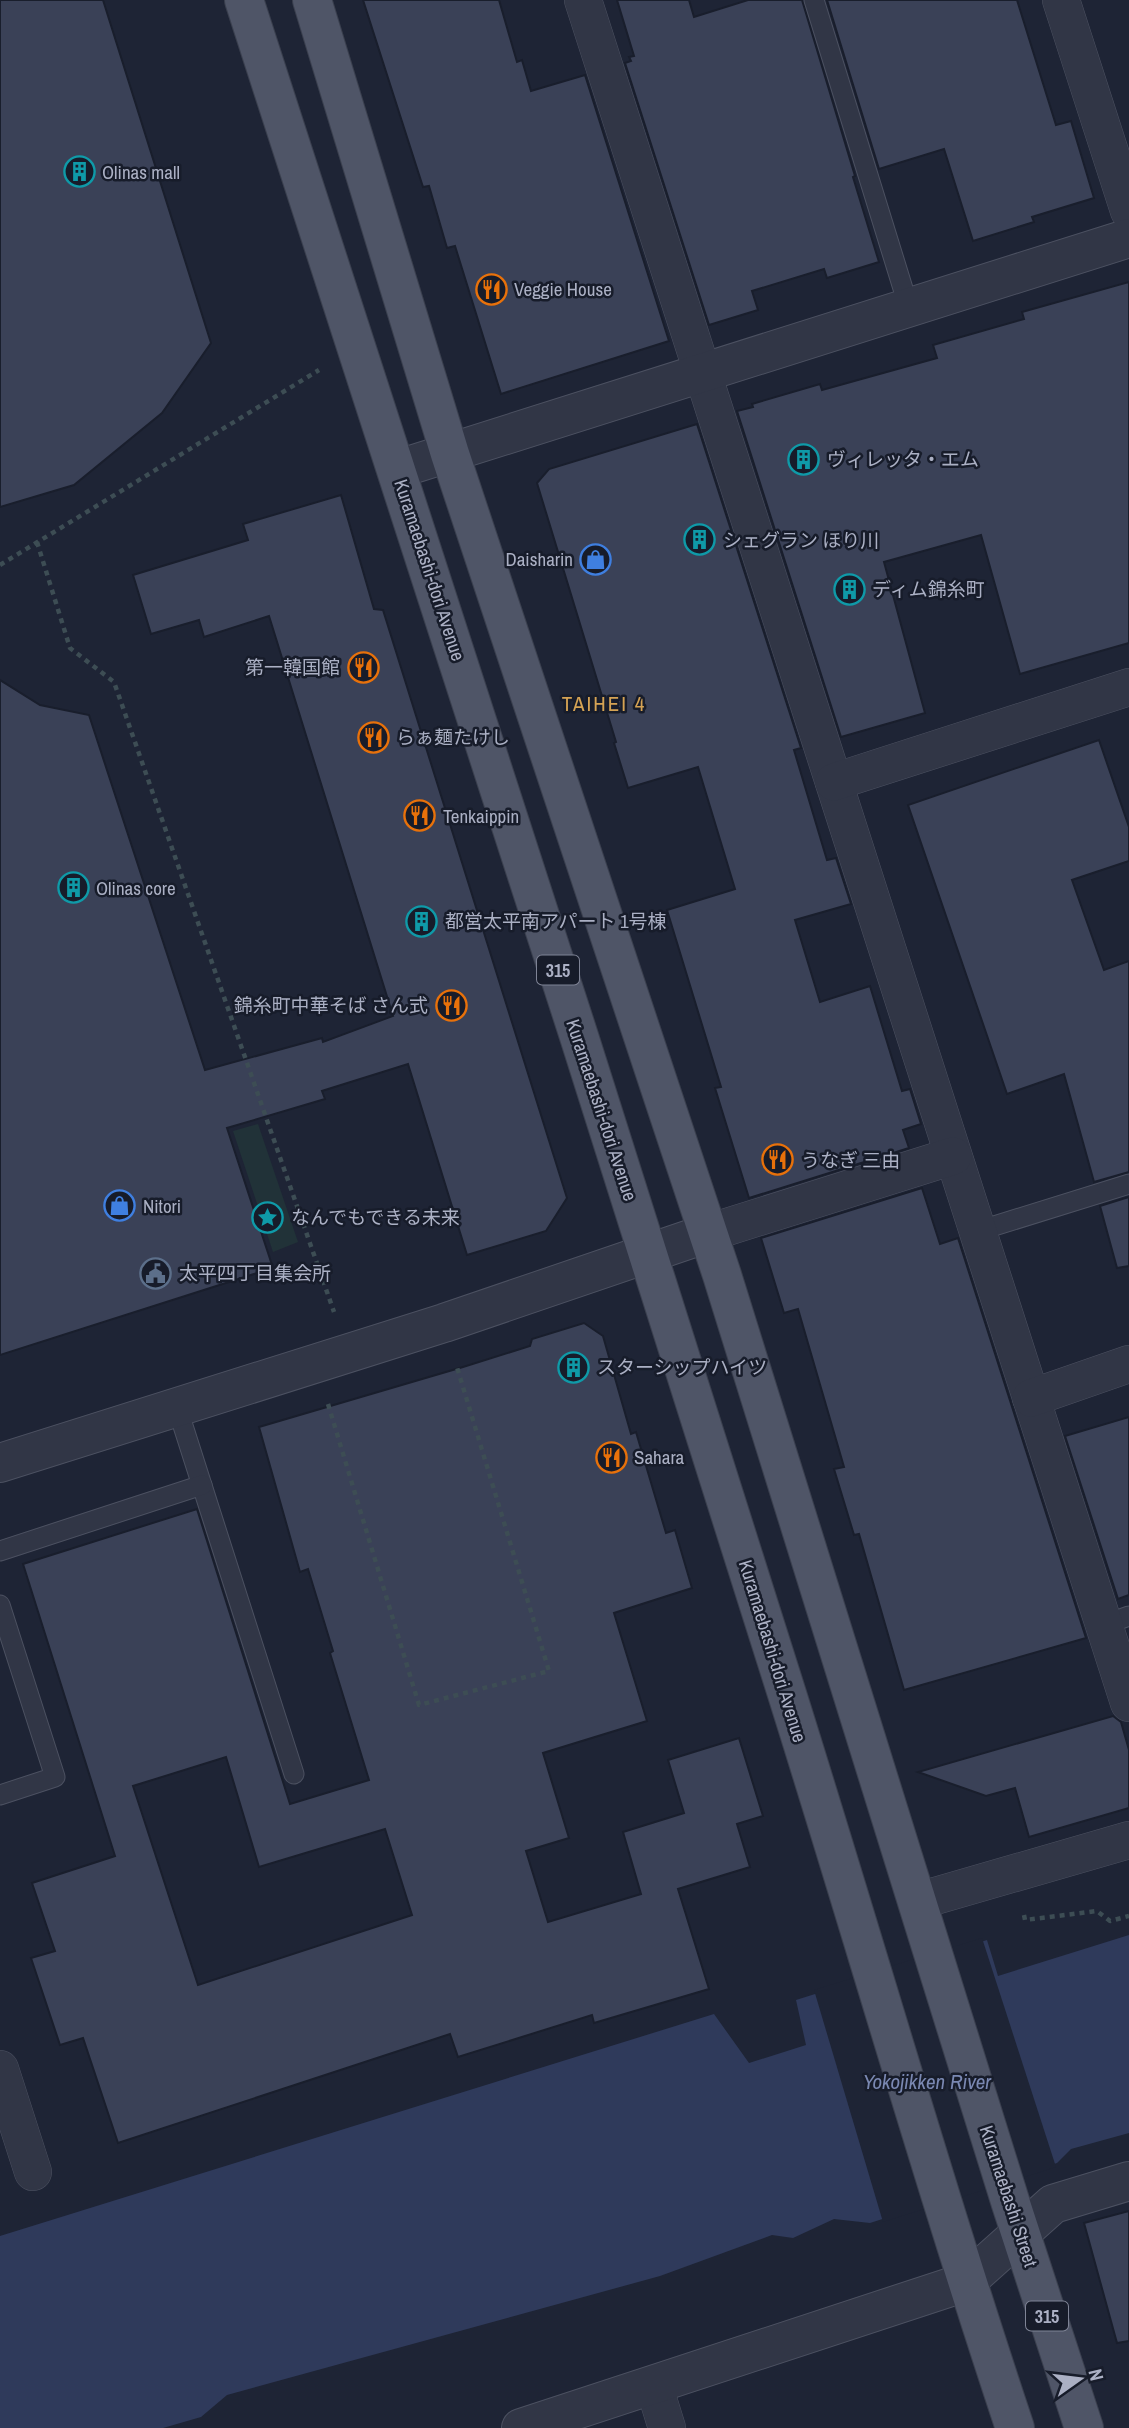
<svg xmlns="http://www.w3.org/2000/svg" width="1129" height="2428" font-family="'Archivo Narrow','Noto Sans JP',sans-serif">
<rect width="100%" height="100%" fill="#1e2435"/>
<!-- green -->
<polygon fill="#213238" points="258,1124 298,1242 273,1252 233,1131"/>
<!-- water -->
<polygon fill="#2f3a5b" points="1129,1935 1129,2133 1071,2149 1057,2163 870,2223 834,2219 793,2238 772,2235 660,2276 227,2395 201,2417 163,2428 0,2428 0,2236 714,2014 749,2063 806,2045 796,2000 987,1940 998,1976"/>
<!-- pier -->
<polygon fill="#1e2435" points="982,1938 1056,2167 883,2222 814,1990"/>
<!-- building -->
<g fill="#3a4157" stroke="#191e2c" stroke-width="2" fill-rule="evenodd">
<polygon points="0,0 103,0 211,343 162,413 74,485 0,507"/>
<polygon points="363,0 499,0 517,62 522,60 531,91 585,75 669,341 501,394 455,246 447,248 429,186 423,187"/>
<polygon points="617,0 689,0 694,17 748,0 802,0 855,176 853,177 879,262 827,278 824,269 752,291 758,310 709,325 625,63 631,61 629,57 634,56"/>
<polygon points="827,0 1017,0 1056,125 1071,121 1094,198 1032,217 1034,222 973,241 944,149 879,169"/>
<polygon points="1129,282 1129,643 1020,674 981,535 884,562 925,713 841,737 737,411 753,407 752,404 820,384 822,390 937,358 933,345 1024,319 1022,312"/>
<polygon points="697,424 801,748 794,750 827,860 836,858 851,904 795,920 820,1002 870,986 902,1091 910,1089 921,1124 903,1130 909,1148 749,1198 715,1088 721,1087 667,910 735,889 698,767 628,788 614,743 616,742 537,483 549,469"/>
<polygon points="341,495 374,609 383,610 567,1198 546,1231 467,1255 408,1064 322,1091 325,1099 227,1128 273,1268 0,1355 0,680 40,705 89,715 205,1070 322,1038 323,1042 393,1016 269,616 204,637 199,620 151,634 133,575 248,540 243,524"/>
<polygon points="1099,740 1129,827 1129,861 1072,880 1104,970 1129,961 1129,1172 1094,1182 1064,1074 1007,1094 908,805"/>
<polygon points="922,1188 940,1244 958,1238 1086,1638 904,1690 859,1534 854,1535 834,1469 844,1467 798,1309 784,1313 761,1238"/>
<polygon points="1129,1197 1129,1266 1117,1268 1100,1206"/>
<path d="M584,1323L603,1336L631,1434L636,1432L666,1533L675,1530L692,1588L614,1613L647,1721L543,1753L569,1838L526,1851L548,1922L641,1894L623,1832L684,1813L668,1760L739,1738L763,1816L737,1824L750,1867L678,1889L709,1989L594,2023L592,2015L458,2057L450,2034L118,2143L83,2038L60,2045L31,1958L55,1951L32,1883L115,1856L23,1564L197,1509L290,1804L369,1780L330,1653L333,1651L308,1569L300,1572L259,1427L463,1367L530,1346L532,1339ZM226,1757L259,1867L385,1829L412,1915L198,1985L133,1786Z"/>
<polygon points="1129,1417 1129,1595 1118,1599 1065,1436"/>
<polygon points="1113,1716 1121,1722 1129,1750 1129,1808 1029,1837 1015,1788 986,1796 918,1772"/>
<polygon points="1129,2211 1129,2341 1117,2343 1084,2223"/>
</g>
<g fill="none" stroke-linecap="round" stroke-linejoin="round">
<defs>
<g id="service">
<polyline points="814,0 909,308"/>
<polyline points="978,1231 1129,1184"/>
<polyline points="177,1407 294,1774"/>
<polyline points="0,1551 202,1485"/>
<polyline points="0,1605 55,1777 0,1795"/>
<polyline points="1104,1625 1129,1616"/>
</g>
<g id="minor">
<polyline points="583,0 1129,1703"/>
<polyline points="1061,0 1129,211"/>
<polyline points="834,782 1129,687"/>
<polyline points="708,1233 953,1156"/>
<polyline points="1031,1398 1129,1364"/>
<polyline points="918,1901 1129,1840"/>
<polyline points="0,2069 33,2172"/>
<polyline points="654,2386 667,2428"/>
</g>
<g id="tertiary">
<polyline points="398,469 1129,238"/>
<polyline points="0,1463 444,1323 708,1233"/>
<polyline points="521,2428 966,2282 1053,2204 1129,2181"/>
</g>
<g id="primary">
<path d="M244,0C428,564 610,1128 787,1694C864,1939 934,2185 1015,2428"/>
<polyline points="312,0 450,454 722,1275 1011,2204 1084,2428"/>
</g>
</defs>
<!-- service casing -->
<use href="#service" stroke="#4c5161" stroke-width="21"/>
<!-- minor casing -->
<use href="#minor" stroke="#4c5161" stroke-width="38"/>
<!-- tertiary casing -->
<use href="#tertiary" stroke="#4c5161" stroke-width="40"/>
<!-- primary casing -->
<use href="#primary" stroke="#3b404f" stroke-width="40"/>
<!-- path -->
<g stroke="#3d4d54" stroke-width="4.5" stroke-dasharray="5 5" stroke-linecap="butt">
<polyline points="37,542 70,648 114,682 334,1312"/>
<polyline points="0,565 319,370"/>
<polyline points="328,1404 419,1705 549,1671 456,1364"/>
<polyline points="1024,1915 1025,1920 1097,1911 1110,1921 1129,1916"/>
</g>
<!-- service -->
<use href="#service" stroke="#313646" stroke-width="19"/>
<!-- minor -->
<use href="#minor" stroke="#313646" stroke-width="37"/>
<!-- tertiary -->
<use href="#tertiary" stroke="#313646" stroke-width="38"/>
<!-- primary -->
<use href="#primary" stroke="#4f5567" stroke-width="38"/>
</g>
<!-- icons -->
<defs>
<symbol id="building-ring" viewBox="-11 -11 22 22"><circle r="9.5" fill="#171c2a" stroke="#0f9aa8" stroke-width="1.5"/><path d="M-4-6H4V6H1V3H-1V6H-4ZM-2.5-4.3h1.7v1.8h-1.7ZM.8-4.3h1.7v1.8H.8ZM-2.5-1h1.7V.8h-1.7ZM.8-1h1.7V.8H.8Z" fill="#0f9aa8"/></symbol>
<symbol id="restaurant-ring" viewBox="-11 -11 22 22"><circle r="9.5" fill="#171c2a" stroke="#e8710a" stroke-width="1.5"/><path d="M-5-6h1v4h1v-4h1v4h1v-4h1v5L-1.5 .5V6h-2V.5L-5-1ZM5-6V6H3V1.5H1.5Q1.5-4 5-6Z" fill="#e8710a"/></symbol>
<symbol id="shop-ring" viewBox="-11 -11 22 22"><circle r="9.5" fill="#171c2a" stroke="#3f7fe0" stroke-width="1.5"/><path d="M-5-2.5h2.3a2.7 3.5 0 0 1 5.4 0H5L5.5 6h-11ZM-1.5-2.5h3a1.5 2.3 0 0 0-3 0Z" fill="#3f7fe0"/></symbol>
<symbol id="sight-ring" viewBox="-11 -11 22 22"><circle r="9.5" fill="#171c2a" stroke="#0f9aa8" stroke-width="1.5"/><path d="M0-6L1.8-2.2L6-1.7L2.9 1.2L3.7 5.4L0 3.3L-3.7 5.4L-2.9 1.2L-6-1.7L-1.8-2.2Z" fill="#0f9aa8"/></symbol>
<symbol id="civic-ring" viewBox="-11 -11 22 22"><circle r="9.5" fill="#171c2a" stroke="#5c6f8a" stroke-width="1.5"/><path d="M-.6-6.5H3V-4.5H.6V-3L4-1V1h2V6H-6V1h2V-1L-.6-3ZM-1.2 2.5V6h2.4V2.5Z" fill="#5c6f8a"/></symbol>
</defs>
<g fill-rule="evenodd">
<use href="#building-ring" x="62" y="154" width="35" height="35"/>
<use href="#restaurant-ring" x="474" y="272" width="35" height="35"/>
<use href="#building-ring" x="786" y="442" width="35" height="35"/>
<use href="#building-ring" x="682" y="522" width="35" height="35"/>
<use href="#shop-ring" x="578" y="542" width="35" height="35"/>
<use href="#building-ring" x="832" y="572" width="35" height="35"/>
<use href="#restaurant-ring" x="346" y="650" width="35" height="35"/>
<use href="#restaurant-ring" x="356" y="720" width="35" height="35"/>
<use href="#restaurant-ring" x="402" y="798" width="35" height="35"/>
<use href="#building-ring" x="56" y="870" width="35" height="35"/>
<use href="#building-ring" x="404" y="904" width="35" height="35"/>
<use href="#restaurant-ring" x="434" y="988" width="35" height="35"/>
<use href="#restaurant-ring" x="760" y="1142" width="35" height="35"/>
<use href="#shop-ring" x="102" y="1188" width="35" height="35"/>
<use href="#sight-ring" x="250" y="1200" width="35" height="35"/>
<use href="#civic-ring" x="138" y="1256" width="35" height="35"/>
<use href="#building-ring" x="556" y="1350" width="35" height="35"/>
<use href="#restaurant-ring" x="594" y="1440" width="35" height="35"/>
</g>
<g text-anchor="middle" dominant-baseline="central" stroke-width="5" stroke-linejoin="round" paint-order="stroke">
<!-- shield labels -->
<g fill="#171c2a" stroke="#7f8496" stroke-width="2">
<rect x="537" y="955.5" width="42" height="29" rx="5"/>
<rect x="1026" y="2301.5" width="42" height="29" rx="5"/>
</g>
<g font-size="18" font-weight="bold" fill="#abb0c4">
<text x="558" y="970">315</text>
<text x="1047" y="2316">315</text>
</g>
<!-- poi labels -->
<g font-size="19" fill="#abb0c4" stroke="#171c2a" text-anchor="start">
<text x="102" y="172">Olinas mall</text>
<text x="514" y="289">Veggie House</text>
<text x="827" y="459">ヴィレッタ・エム</text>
<text x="723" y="540">シェグラン ほり川</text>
<text x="573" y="559" text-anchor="end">Daisharin</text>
<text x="872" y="589">ディム錦糸町</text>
<text x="340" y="667" text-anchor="end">第一韓国館</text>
<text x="396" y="737">らぁ麺たけし</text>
<text x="443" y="816">Tenkaippin</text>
<text x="96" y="888">Olinas core</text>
<text x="445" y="921">都営太平南アパート 1号棟</text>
<text x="428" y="1005" text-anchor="end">錦糸町中華そば さん式</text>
<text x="801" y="1160">うなぎ 三由</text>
<text x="143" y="1206">Nitori</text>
<text x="291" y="1217">なんでもできる未来</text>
<text x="179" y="1273">太平四丁目集会所</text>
<text x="597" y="1367">スターシップハイツ</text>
<text x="634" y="1457">Sahara</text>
</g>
<!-- street labels -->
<g font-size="19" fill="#abb0c4" stroke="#171c2a">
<text transform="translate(430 570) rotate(72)">Kuramaebashi-dori Avenue</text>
<text transform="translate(602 1110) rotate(72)">Kuramaebashi-dori Avenue</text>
<text transform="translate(773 1651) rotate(73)">Kuramaebashi-dori Avenue</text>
<text transform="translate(1009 2196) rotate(72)">Kuramaebashi Street</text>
</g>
<!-- neighbourhood labels -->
<g font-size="21" letter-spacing="2" fill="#d5a354" stroke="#171c2a">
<text x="604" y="703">TAIHEI 4</text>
</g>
<!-- water labels -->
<g font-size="21" font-style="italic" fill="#7a88b2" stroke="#171c2a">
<text x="927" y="2081">Yokojikken River</text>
</g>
</g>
<!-- north arrow -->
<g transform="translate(1080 2379) rotate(76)" stroke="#171c2a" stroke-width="5" paint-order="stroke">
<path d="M0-5L12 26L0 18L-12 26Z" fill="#abb0c4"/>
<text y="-10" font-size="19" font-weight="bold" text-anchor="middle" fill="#abb0c4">N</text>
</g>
</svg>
